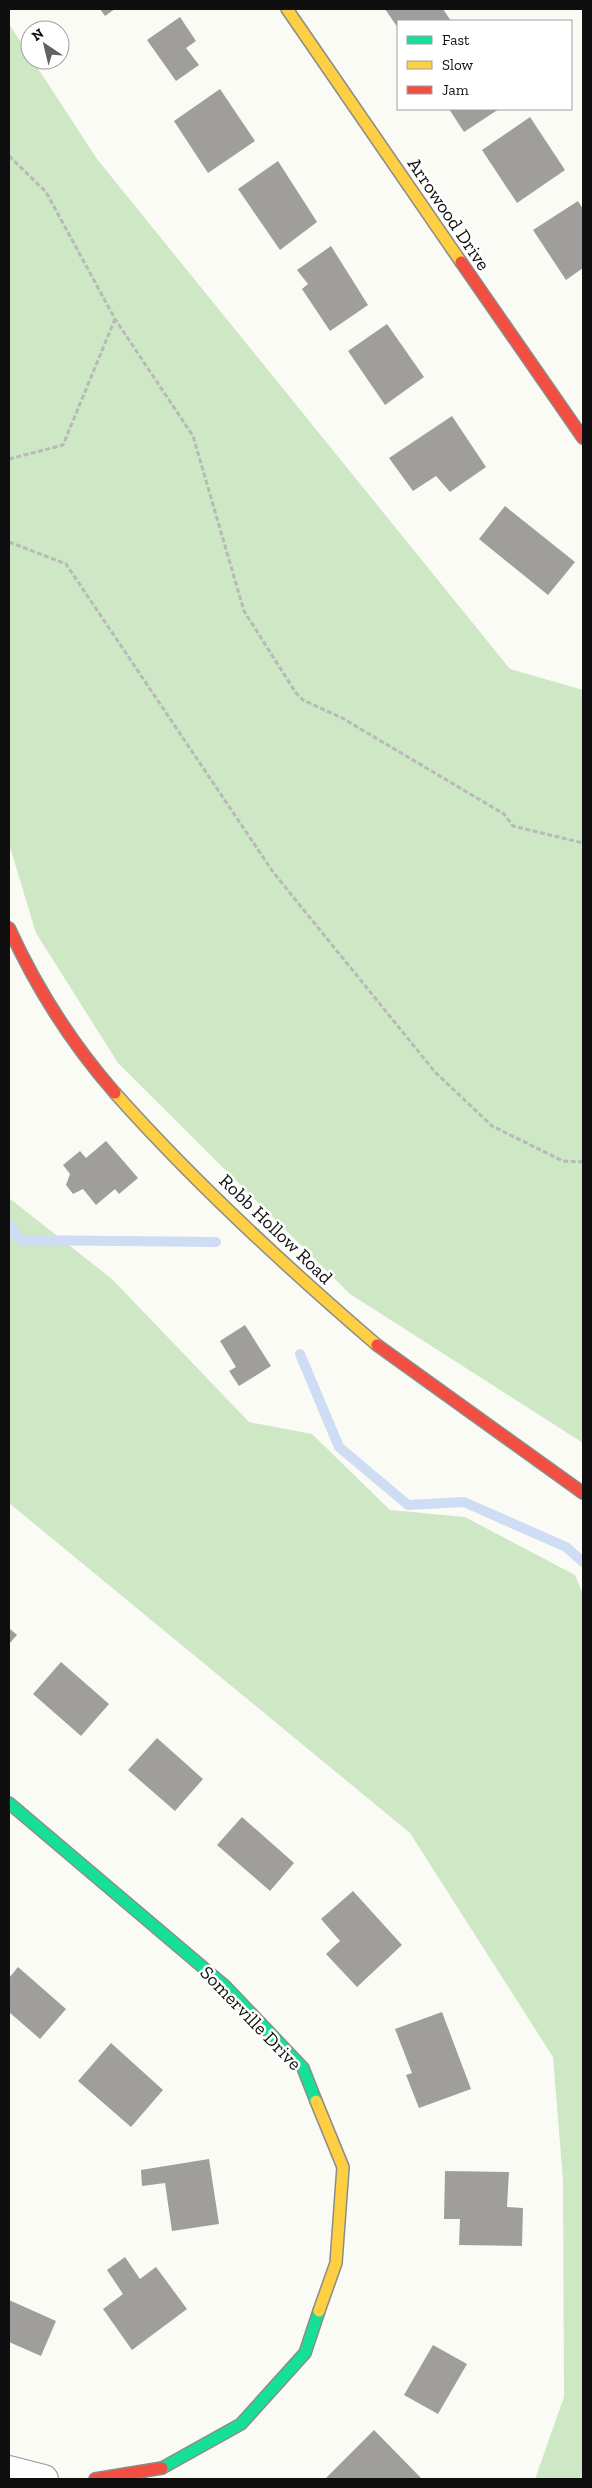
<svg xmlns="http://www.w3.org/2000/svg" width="592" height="2488" font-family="'Zilla Slab',serif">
<rect width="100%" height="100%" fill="#fbfbf5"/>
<!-- forest -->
<g fill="#cee7c5">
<polygon points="9,24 97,159 510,669 583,690 583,1443 350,1294 118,1063 36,933 9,844"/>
<polygon points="9,1198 112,1279 249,1422 312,1434 390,1510 465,1517 575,1575 583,1594 583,2479 535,2479 564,2397 563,2180 553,2057 410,1833 9,1503"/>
</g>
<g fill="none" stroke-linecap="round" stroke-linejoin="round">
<!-- stream -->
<g stroke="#ceddf3" stroke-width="10">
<polyline points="9,1224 20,1240 216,1242"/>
<polyline points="300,1354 339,1447 408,1505 464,1502 566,1547 583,1562"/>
</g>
</g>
<!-- building -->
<g fill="#9f9e9a">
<polygon points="100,9 115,9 105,16"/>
<polygon points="385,9 443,9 451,21 398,21 398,28"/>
<polygon points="180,17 196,41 186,48 199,65 176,81 147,40"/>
<polygon points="220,89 255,141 208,173 174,121"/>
<polygon points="449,109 499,109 464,132"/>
<polygon points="530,117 565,170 517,203 482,150"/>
<polygon points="278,161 317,222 280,250 238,189"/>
<polygon points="578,201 583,209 583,268 566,280 533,230"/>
<polygon points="331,246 368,305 330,331 302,289 308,284 297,270"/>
<polygon points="387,324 424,377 385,405 348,351"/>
<polygon points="452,416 486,467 450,492 436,476 413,491 389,458"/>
<polygon points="505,506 575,562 548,595 479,539"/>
<polygon points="106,1141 138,1178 119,1194 115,1189 96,1205 83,1189 73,1194 66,1185 70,1174 63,1165 80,1151 86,1158"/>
<polygon points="245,1325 271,1366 239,1386 229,1371 236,1367 220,1341"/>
<polygon points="9,1628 17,1635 9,1644"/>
<polygon points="61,1662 109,1704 81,1736 33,1694"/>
<polygon points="157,1738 203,1779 175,1811 128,1770"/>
<polygon points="242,1817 294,1863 270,1891 217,1845"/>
<polygon points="353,1891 402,1945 357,1987 326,1954 340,1941 321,1919"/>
<polygon points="18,1967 66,2009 40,2039 9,2012 9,1978"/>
<polygon points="442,2012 471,2089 419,2108 406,2075 412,2073 395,2029"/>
<polygon points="111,2043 163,2090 131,2127 78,2081"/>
<polygon points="209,2159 219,2224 172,2231 165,2183 142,2186 141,2170"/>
<polygon points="445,2171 509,2172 507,2207 523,2208 522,2246 459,2245 460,2219 444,2219"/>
<polygon points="125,2257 140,2279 156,2267 187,2309 132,2350 103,2309 123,2294 107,2270"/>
<polygon points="9,2300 56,2321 41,2356 9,2342"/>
<polygon points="433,2345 467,2364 438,2414 404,2395"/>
<polygon points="374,2430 422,2479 325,2479"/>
</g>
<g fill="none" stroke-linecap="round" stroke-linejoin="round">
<defs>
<polyline id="street" points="9,2470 44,2479"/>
<g id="fast">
<polyline points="9,1803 225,1986 303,2068 316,2101"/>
<polyline points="162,2468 241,2424 305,2353 319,2311"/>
</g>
<g id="slow">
<polyline points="287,9 461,262"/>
<path d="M115,1093C195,1183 285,1266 377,1345"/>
<polyline points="316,2101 343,2167 336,2263 319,2311"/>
</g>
<g id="jam">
<polyline points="461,262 583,438"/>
<path d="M9,928C36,987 72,1044 115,1093"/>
<polyline points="377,1345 583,1493"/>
<polyline points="95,2479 162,2468"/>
</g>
</defs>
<!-- street casing -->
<use href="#street" stroke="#959593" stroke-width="30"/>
<!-- fast casing -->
<use href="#fast" stroke="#8c8c89" stroke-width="14"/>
<!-- slow casing -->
<use href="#slow" stroke="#8c8c89" stroke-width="14"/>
<!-- jam casing -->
<use href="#jam" stroke="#8c8c89" stroke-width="14"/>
<!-- path -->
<g stroke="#b9b9b8" stroke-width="3" stroke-dasharray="5 2.5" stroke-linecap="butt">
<polyline points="9,156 46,192 115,319 193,436 244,611 296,693 303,700 342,718 504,814 513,826 583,843"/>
<polyline points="9,459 63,445 115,319"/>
<polyline points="9,542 66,564 273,872 435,1072 492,1126 563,1161 583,1162"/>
</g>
<!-- street -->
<use href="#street" stroke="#fefefe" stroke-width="28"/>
<!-- fast -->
<use href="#fast" stroke="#16e098" stroke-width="11"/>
<!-- slow -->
<use href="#slow" stroke="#ffcf43" stroke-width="11"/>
<!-- jam -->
<use href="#jam" stroke="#f24e42" stroke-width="11"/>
</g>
<g text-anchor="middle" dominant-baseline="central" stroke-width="5" stroke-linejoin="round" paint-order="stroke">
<!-- street labels -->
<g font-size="19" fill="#0f0f0f" stroke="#fff">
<text transform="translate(449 214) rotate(56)">Arrowood Drive</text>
<text transform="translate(276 1229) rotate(44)">Robb Hollow Road</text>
<text transform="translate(251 2018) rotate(46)">Somerville Drive</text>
</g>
</g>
<!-- border -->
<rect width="592" height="2488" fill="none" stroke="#0f0f0f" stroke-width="20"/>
<!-- legend -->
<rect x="397" y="20" width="175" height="90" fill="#ffffff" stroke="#9f9f9f"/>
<rect x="407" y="36" width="25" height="8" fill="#16e098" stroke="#9f9f9f"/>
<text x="442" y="45" font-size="15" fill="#0f0f0f">Fast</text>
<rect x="407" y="61" width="25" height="8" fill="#ffcf43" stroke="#9f9f9f"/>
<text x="442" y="70" font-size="15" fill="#0f0f0f">Slow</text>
<rect x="407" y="86" width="25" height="8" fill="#f24e42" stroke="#9f9f9f"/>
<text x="442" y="95" font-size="15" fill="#0f0f0f">Jam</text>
<!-- north arrow -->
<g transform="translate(45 45) rotate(325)"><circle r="24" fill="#ffffff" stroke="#9f9f9f"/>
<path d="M0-4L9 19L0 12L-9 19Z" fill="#626260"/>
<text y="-8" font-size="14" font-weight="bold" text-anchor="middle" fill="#0f0f0f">N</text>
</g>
</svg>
